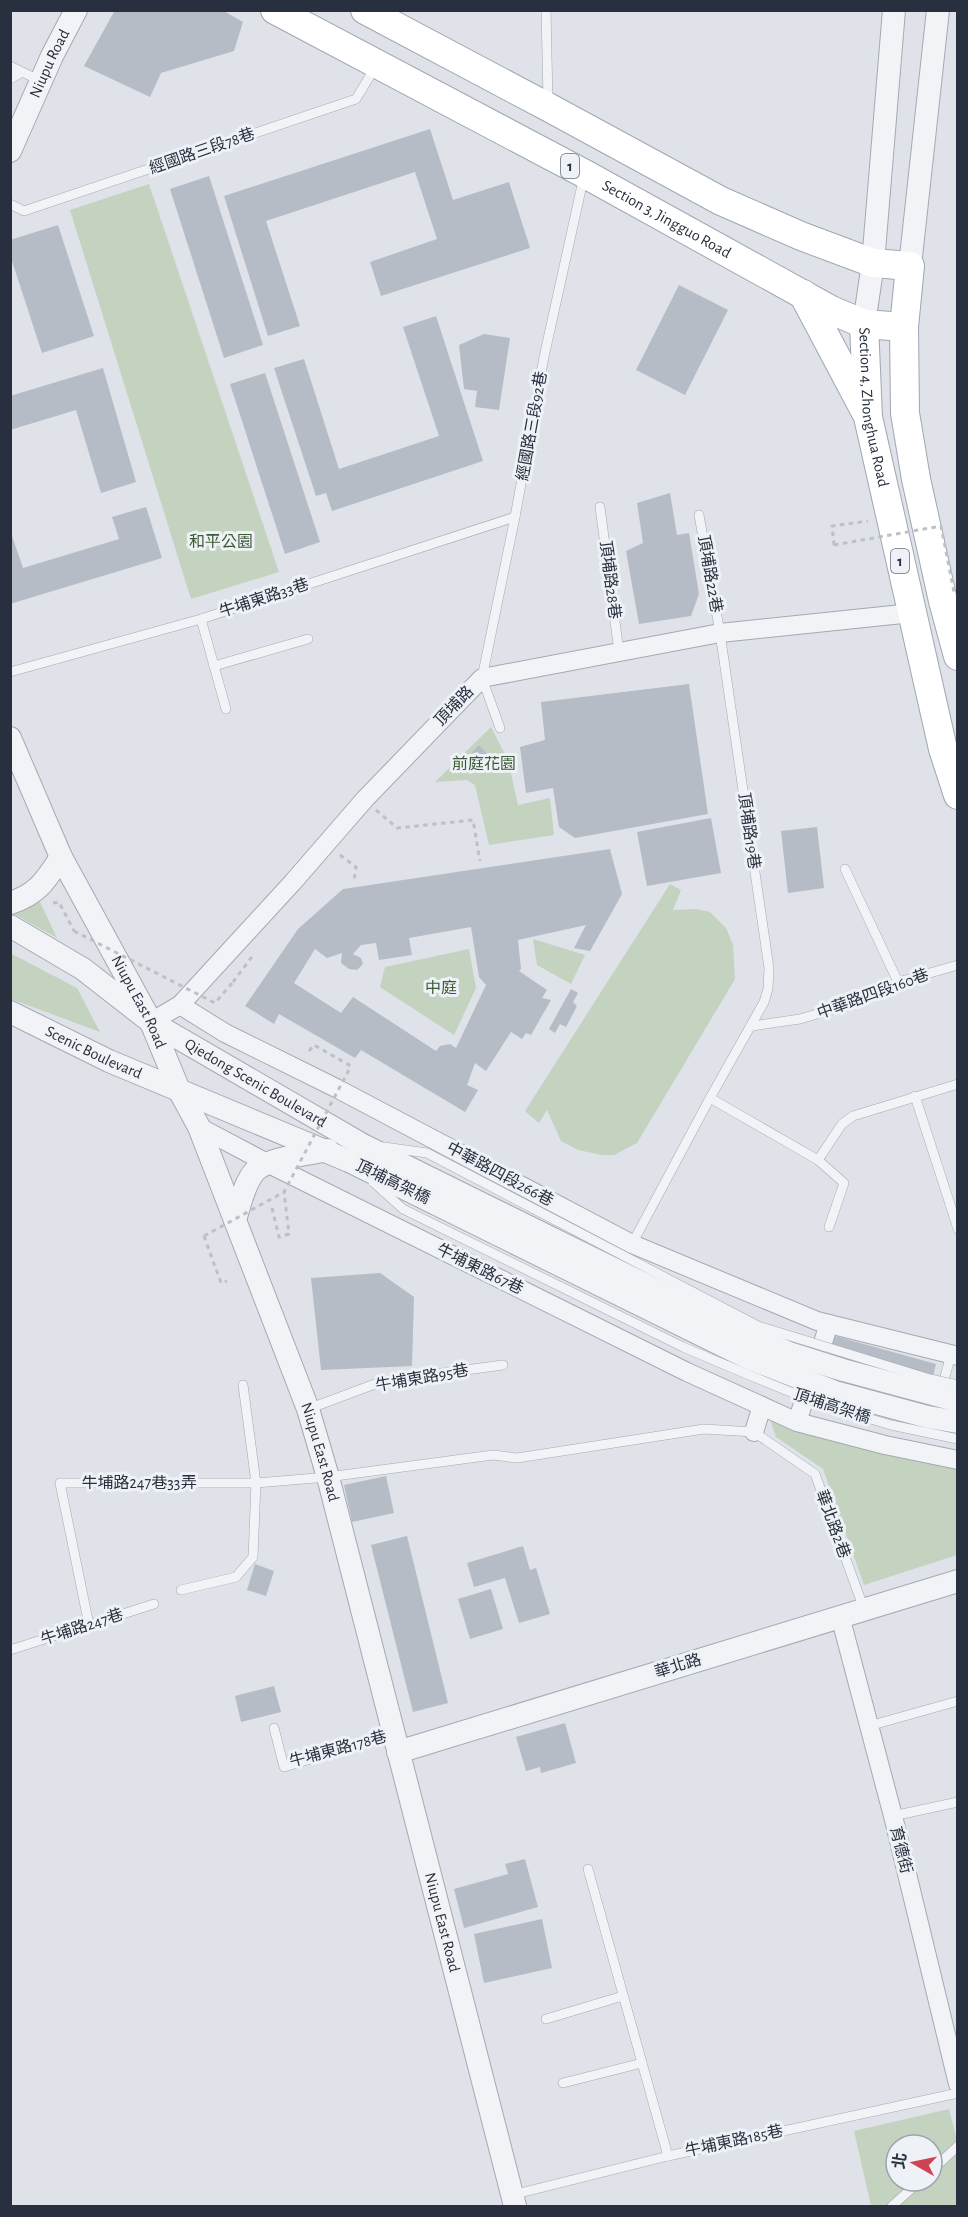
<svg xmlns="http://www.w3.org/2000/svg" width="968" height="2217" font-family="'Alegreya Sans','Noto Sans TC',sans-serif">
<rect width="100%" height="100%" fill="#dfe2e8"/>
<!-- green -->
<g fill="#c4d2c0" fill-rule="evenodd">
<polygon points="149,184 279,572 191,599 70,210"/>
<polygon points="491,727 508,760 518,805 550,798 554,835 489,845 475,785 467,780 435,782"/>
<polygon points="670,884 681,890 673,910 696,909 710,912 726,928 733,945 735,979 637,1143 614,1155 602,1155 578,1150 561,1141 547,1110 539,1123 525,1111"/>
<polygon points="40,902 57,938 14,914"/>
<polygon points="533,939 585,955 571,984 537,965"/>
<polygon points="469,949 476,988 454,1035 380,987 385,967"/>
<polygon points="10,953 77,988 100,1032 11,999"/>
<polygon points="770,1419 923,1462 957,1469 957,1555 864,1585 823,1469 776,1437"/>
<path d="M949,2109L957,2140V2206H871L854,2131ZM896,2145H932V2181H896Z"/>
</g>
<!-- building -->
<g fill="#b6bcc5" fill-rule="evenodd">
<polygon points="115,10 222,10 243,22 234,51 161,73 150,97 84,66"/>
<polygon points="430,129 453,200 509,182 530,248 381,296 370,262 437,239 415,172 266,221 300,326 268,336 224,196"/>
<polygon points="209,176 263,345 224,358 170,189"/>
<polygon points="58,225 94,336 42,353 10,255 10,240"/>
<polygon points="679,285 728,310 685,395 636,370"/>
<polygon points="436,316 483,461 332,511 326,493 316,496 274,368 304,359 339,469 439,436 403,327"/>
<polygon points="484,334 510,338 499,410 475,407 477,391 464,389 459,345"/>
<polygon points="103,368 136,482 101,493 76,410 10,430 10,396"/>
<polygon points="265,373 320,542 285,554 230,384"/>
<polygon points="670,493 677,535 689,533 699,594 691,616 639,624 626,551 643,543 637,503"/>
<polygon points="146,507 162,558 10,604 10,530 23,568 119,539 112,517"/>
<polygon points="689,684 708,814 575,838 559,827 553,788 526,793 520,747 545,740 541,702"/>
<polygon points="479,745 487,754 479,760 472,752"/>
<polygon points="711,818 721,873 647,886 637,832"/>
<polygon points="817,827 824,888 788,893 781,831"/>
<path d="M610,849L622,894L590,951L574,948L586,925L518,940L521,969L519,971L547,990L542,998L551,1000L531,1035L526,1033L522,1039L511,1032L486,1071L475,1063L467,1085L478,1090L465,1112L361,1050L355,1058L279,1014L274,1024L245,1006L298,929L343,889ZM471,927L479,977L486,985L456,1048L450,1044L440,1046L436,1051L353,997L341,1013L294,983L315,949L327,958L342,953L341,963L349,969L357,970L363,964L361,958L353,954L361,945L376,943L379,960L412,955L409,938Z"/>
<polygon points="571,989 578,993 573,1002 577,1006 566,1027 560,1024 555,1033 549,1029"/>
<polygon points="380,1273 414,1297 412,1366 321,1370 311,1278"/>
<polygon points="835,1336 936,1364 927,1401 823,1373"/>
<polygon points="386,1476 394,1513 352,1522 344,1485"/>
<polygon points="407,1536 448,1703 413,1712 371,1545"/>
<polygon points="523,1546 530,1570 536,1568 550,1614 519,1623 505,1578 474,1587 467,1563"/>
<polygon points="255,1564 274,1571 266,1596 247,1590"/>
<polygon points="491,1589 503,1629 470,1639 458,1599"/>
<polygon points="274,1686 281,1712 241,1722 235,1696"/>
<polygon points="565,1723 576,1763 541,1773 540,1767 526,1771 516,1737"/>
<polygon points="525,1859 538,1907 464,1928 454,1889 508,1874 505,1864"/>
<polygon points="542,1919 552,1968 484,1983 474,1934"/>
</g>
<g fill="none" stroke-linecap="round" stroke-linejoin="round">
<defs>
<g id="service">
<polyline points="546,10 548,101"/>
<polyline points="10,66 41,81"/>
<polyline points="10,79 22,72"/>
<polyline points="10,204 24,211 356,99 376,66"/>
<polyline points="600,507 619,652"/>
<polyline points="201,619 226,709"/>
<polyline points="214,666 308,639"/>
<polyline points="10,672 201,619 515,517"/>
<polyline points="500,728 482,678 515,517 544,357 584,176"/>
<polyline points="845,869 898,982"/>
<polyline points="752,1026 800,1019 850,1004 898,982 958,965"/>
<polyline points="915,1096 958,1229"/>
<polyline points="710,1098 818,1160 844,1183 829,1227"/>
<polyline points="818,1160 842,1124 853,1116 958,1084"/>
<polyline points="632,1244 710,1098 764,1002 768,989 769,968 720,633 699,515"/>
<polyline points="942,1387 951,1355"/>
<polyline points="308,1409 383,1381 503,1365"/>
<polyline points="181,1590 236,1577 253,1557 256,1483 328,1477 493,1455 517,1458 704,1429 754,1432 815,1474 864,1609"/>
<polyline points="89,1625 60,1483 256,1483 243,1385"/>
<polyline points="10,1650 154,1604"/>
<polyline points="869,1726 958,1701"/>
<polyline points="274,1728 284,1767 393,1734"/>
<polyline points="893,1816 958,1802"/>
<polyline points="588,1869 668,2156"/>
<polyline points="546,2019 623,1996"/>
<polyline points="563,2083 642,2063"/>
<polyline points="932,2170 958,2146"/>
<polyline points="512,2195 668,2156 958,2093"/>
<polyline points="892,2206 920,2181"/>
</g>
<g id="minor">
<polyline points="180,1005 225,1033 336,1088 632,1244 817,1321 958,1356"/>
<polyline points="151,1022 180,1005 293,882 365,799 482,678 720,633 912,613"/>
<polyline points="199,1127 269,1164 687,1372 797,1422 885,1445 958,1460"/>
<polyline points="797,1422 829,1324"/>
<polyline points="754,1432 762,1406"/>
<polyline points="840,1616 893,1816 958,2084"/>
</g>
<g id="tertiary">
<path id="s1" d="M10,151L52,56L76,10"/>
<polyline points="910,266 938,10"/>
<polyline points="864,324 873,263 894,10"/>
<path id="s2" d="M10,738L61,857L151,1022L179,1090L199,1127L308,1409L328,1477L515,2206"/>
<path d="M10,903C38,894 46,880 61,857"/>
<path id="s3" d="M10,926L83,969L151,1022L361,1144"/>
<path id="s4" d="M10,1012L109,1061L349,1161"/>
<path d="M235,1220C240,1205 244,1183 255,1171C267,1158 310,1154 328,1150"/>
<polyline points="398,1752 958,1581"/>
</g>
<g id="primary">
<path id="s5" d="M275,10L585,174L831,310L864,324L904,327"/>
<polyline points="365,10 548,107 721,201 801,236 873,263 910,266 904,327 905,413 916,479 943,601 958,656"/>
<polyline points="803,294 865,411"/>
<path id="s6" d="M864,324L868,417L943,749L958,795"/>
</g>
</defs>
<!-- service casing -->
<use href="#service" stroke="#a4a9b2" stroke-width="10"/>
<!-- minor casing -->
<use href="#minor" stroke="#a4a9b2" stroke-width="20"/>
<!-- tertiary casing -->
<use href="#tertiary" stroke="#a4a9b2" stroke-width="24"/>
<!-- primary casing -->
<use href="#primary" stroke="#9ea7b4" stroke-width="30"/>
<!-- path -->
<g stroke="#bdc0c7" stroke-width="3" stroke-dasharray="4.5 4.5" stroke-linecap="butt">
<polyline points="834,545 832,526 868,521"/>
<polyline points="376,810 397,828 473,820 480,861"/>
<polyline points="340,855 356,867 354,881"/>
<polyline points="53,903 59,902 74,931"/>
<polyline points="233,982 254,954"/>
<polyline points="309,1051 314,1045 351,1066"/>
<polyline points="272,1208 279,1237 289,1234 284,1192"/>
<polyline points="204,1236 221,1283 227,1281"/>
</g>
<!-- service -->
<use href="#service" stroke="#f2f3f7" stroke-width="9"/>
<!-- minor -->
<use href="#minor" stroke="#f2f3f7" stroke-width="18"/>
<!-- tertiary -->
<use href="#tertiary" stroke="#f2f3f7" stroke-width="22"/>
<!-- primary -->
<use href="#primary" stroke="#fff" stroke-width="28"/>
<defs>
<g id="service-bridge">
<polyline points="384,1147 427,1153 758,1326 930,1379 958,1385"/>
<polyline points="373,1182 403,1209 683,1347 749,1375 820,1404 891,1425 958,1439"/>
</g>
<g id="tertiary-bridge">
<polyline points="361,1144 727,1325 789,1353 843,1370 958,1401"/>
<polyline points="349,1161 746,1357 835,1392 928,1417 958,1422"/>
</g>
</defs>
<!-- service-bridge casing -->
<use href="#service-bridge" stroke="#a4a9b2" stroke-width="10" stroke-linecap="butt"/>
<!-- tertiary-bridge casing -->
<use href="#tertiary-bridge" stroke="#a4a9b2" stroke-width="24" stroke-linecap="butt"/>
<!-- path-bridge -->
<g stroke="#bdc0c7" stroke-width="3" stroke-dasharray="4.5 4.5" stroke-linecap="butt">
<polyline points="834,545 941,526 954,592 958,591"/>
<polyline points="74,931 215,1003 233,982"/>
<polyline points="204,1236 284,1192 351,1066"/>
</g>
<!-- service-bridge -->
<use href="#service-bridge" stroke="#f2f3f7" stroke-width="9"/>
<!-- tertiary-bridge -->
<use href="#tertiary-bridge" stroke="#f2f3f7" stroke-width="22"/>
</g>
<g text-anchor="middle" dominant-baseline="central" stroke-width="6" stroke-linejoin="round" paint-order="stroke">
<!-- shield labels -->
<g fill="#eef1f6" stroke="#636a76" stroke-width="1.5">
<rect x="561" y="154" width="18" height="24" rx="4.5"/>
<rect x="891" y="549" width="18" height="24" rx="4.5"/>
</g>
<g font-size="15" font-weight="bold" fill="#28303f">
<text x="570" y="166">1</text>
<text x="900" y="561">1</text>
</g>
<!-- street labels -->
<g font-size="16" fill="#28303f" stroke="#eef1f6">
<text stroke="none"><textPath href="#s1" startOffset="96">Niupu Road</textPath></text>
<text transform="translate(202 151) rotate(-19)">經國路三段78巷</text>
<text stroke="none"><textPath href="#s5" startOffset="444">Section 3, Jingguo Road</textPath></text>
<text stroke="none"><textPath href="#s6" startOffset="84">Section 4, Zhonghua Road</textPath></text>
<text transform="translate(532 426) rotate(-80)">經國路三段92巷</text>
<text transform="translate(710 574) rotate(80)">頂埔路22巷</text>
<text transform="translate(610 580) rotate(83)">頂埔路28巷</text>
<text transform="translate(264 598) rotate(-18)">牛埔東路33巷</text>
<text transform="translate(454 706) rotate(-46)">頂埔路</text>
<text transform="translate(749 831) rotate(82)">頂埔路19巷</text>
<text transform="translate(873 994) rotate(-20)">中華路四段160巷</text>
<text stroke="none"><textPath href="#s2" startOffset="294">Niupu East Road</textPath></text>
<text stroke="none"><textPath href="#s4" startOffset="93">Scenic Boulevard</textPath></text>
<text stroke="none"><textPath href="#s3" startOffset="292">Qiedong Scenic Boulevard</textPath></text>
<text transform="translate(500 1174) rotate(28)">中華路四段266巷</text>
<text transform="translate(393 1182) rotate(26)">頂埔高架橋</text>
<text transform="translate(480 1269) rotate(26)">牛埔東路67巷</text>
<text transform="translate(422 1378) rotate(-10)">牛埔東路95巷</text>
<text transform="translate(832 1406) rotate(18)">頂埔高架橋</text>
<text stroke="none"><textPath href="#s2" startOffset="780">Niupu East Road</textPath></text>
<text x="139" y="1483">牛埔路247巷33弄</text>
<text transform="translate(833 1524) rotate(70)">華北路2巷</text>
<text transform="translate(82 1627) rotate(-18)">牛埔路247巷</text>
<text transform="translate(678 1666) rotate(-17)">華北路</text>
<text transform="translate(338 1749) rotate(-15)">牛埔東路178巷</text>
<text transform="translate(901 1850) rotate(76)">育德街</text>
<text stroke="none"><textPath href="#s2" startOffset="1266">Niupu East Road</textPath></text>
<text transform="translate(734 2141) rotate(-12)">牛埔東路185巷</text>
</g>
<!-- park labels -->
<g font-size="16" fill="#3c5b35" stroke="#eef1f6">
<text x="221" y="542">和平公園</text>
<text x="484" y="764">前庭花園</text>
<text x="441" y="988">中庭</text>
</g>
</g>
<!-- border -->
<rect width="968" height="2217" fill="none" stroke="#28303f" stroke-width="24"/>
<!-- north arrow -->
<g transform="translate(914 2163) rotate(279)"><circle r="28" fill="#eef1f6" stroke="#9fa4ad" stroke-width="1.5"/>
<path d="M0-4.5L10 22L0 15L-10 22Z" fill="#cf4256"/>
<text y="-9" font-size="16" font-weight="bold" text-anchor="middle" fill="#28303f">北</text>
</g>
</svg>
